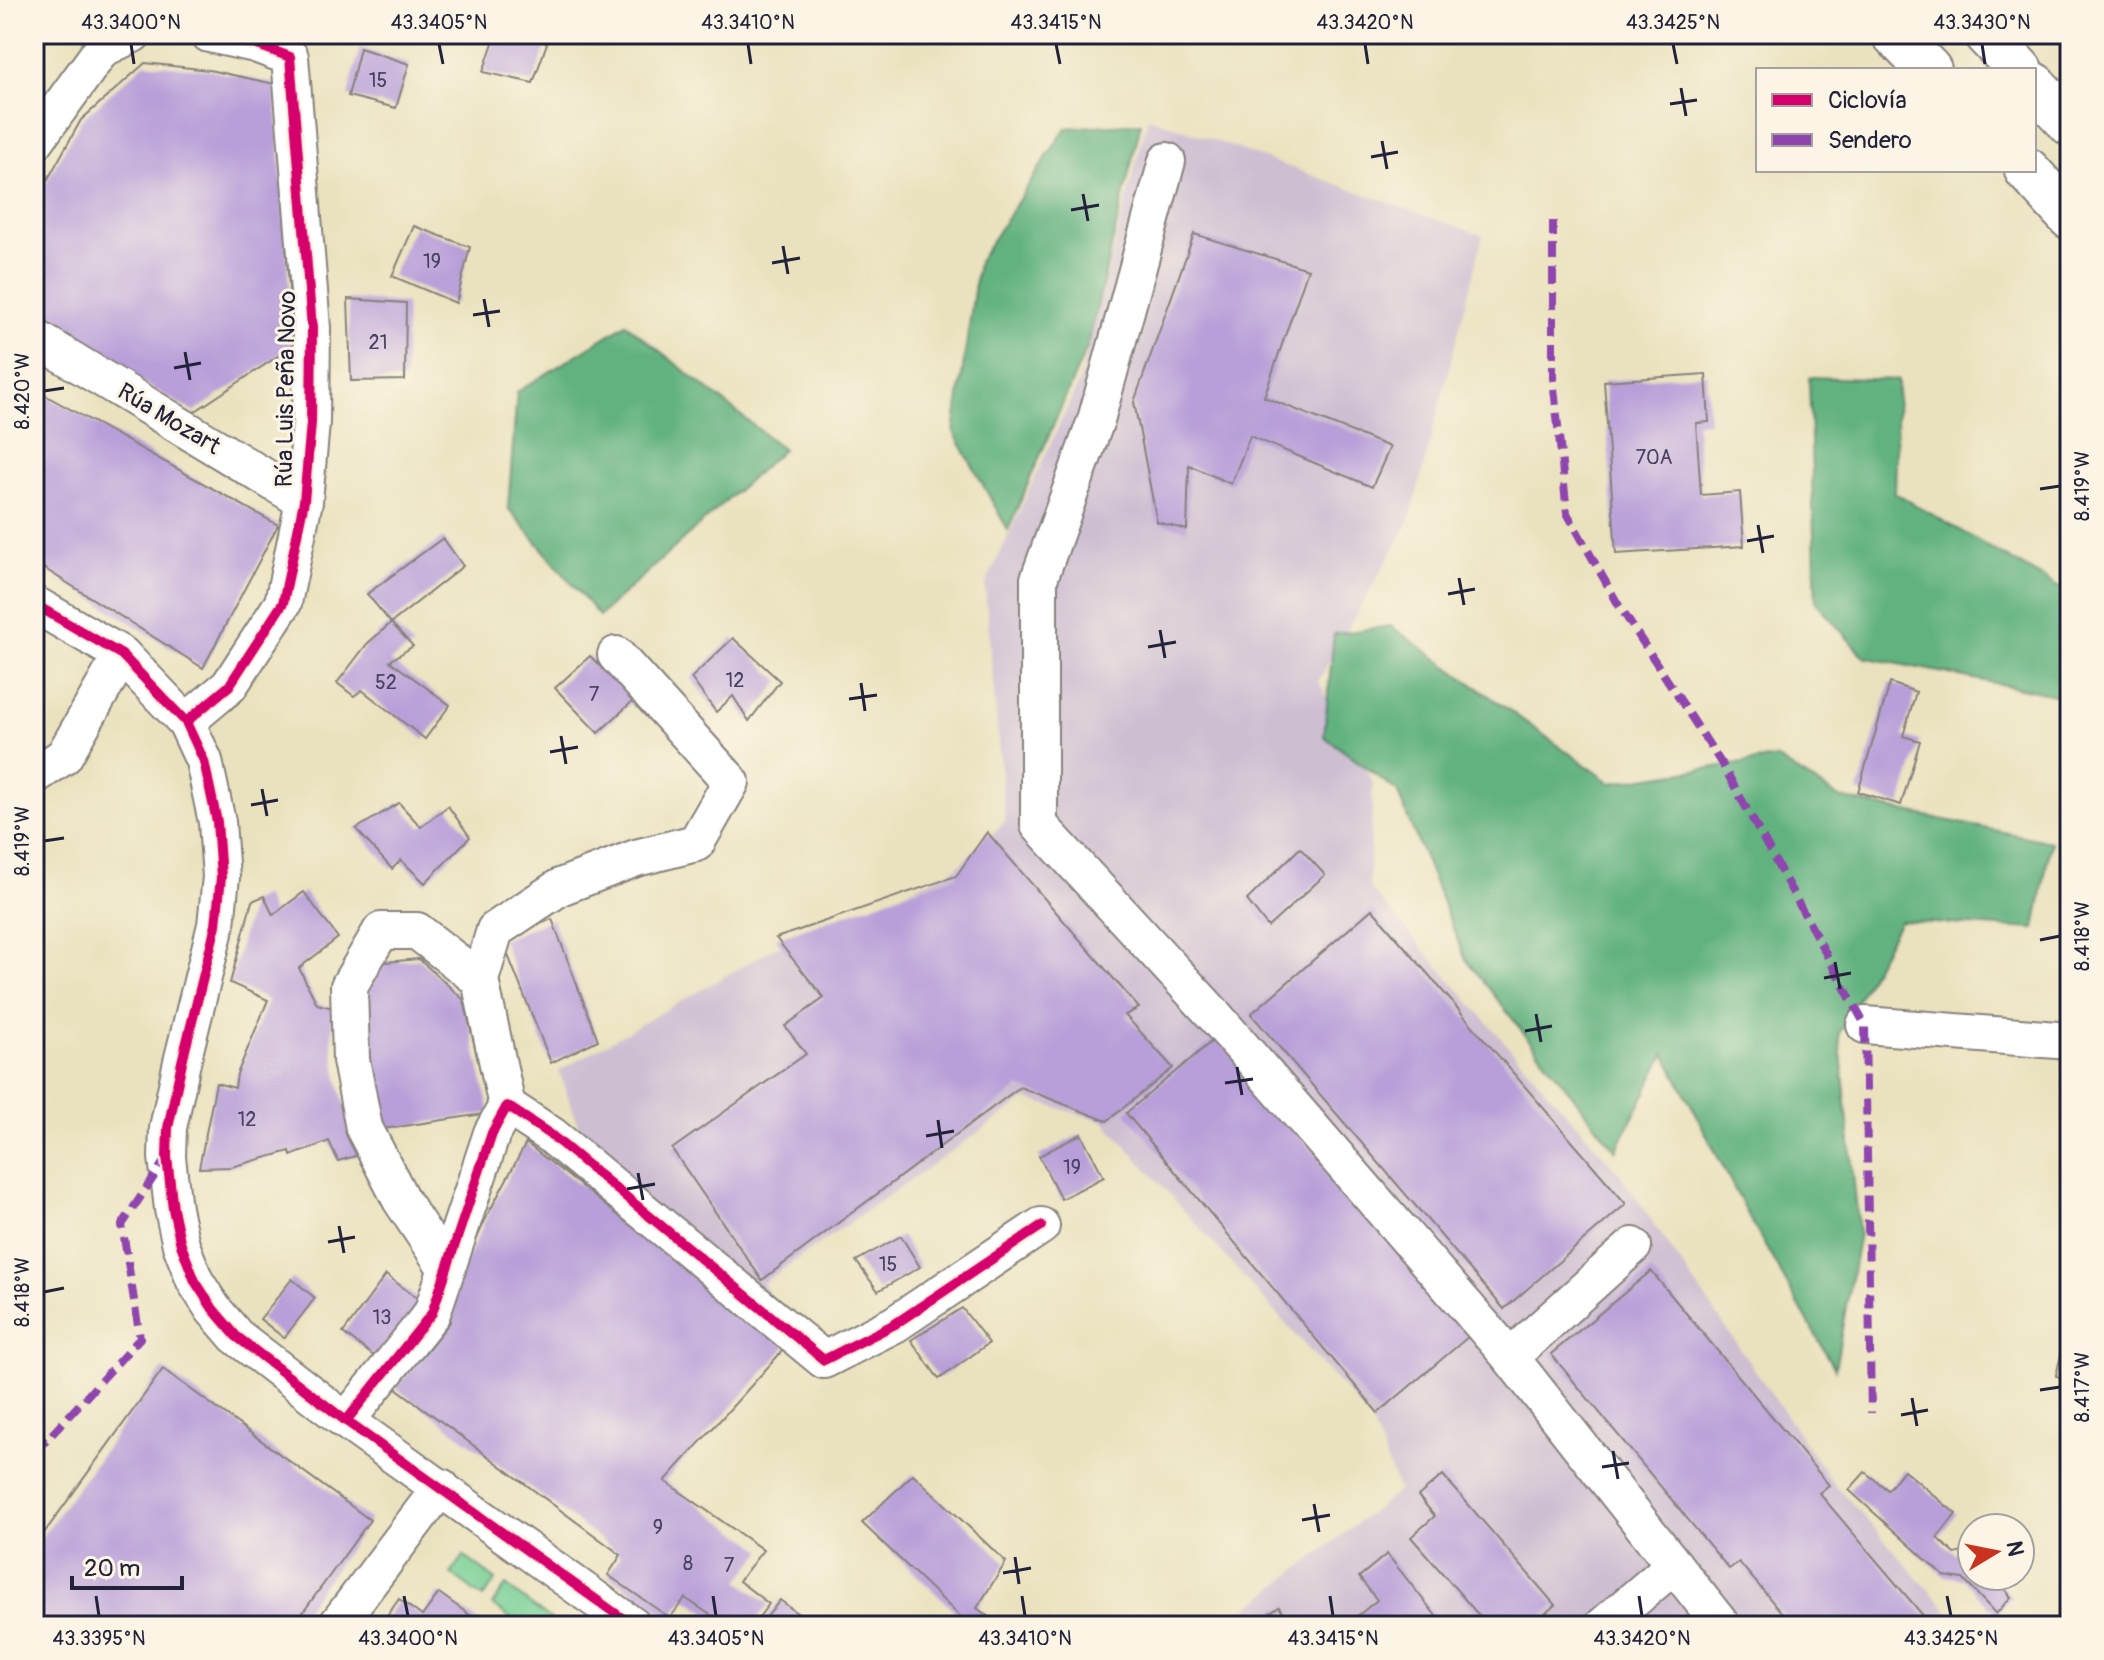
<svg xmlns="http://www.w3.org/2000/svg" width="2104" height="1660" font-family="Pangolin,sans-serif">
<rect width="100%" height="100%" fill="#fcf5e5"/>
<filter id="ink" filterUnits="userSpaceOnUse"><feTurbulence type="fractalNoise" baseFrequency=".0125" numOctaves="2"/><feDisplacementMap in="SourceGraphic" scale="16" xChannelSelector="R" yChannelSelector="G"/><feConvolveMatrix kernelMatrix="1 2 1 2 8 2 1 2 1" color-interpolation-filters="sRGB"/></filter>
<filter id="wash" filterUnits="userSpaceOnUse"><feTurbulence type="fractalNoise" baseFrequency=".006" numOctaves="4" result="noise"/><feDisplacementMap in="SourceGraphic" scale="32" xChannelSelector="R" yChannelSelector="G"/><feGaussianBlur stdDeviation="1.8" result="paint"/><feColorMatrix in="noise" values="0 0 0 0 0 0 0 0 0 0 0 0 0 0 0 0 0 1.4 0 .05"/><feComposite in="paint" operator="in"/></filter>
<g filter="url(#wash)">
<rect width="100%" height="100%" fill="#eae2be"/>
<!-- industrial -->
<polygon fill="#cdbed2" points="1148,117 1483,236 1410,520 1318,681 1373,783 1369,887 1619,1173 1830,1479 1961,1626 1225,1626 1399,1491 1370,1418 1104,1121 1026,1099 763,1283 792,1336 407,1388 593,1167 559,1071 776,947 952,871 1005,822 985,586 1079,382"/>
<!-- green -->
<g fill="#78d096" stroke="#4d7968" stroke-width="2">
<polygon points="464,1556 496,1580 483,1598 451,1574"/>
<polygon points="506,1586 559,1626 519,1626 492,1605"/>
</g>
<!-- forest -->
<g fill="#62b27f" stroke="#426a5d" stroke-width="2">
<polygon points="1141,123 1088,345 1008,530 954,432 978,262 1066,128"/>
<polygon points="626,324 783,449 599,616 508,508 517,392"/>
<polygon points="1809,377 1898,380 1895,493 2070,594 2070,685 2060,696 1864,657 1816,602"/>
<polygon points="1391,626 1611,783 1776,758 1840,798 2051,842 2035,929 1900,921 1839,1033 1859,1233 1835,1369 1751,1221 1665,1054 1616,1151 1465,958 1397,791 1324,736 1334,634"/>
</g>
<g id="blocks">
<!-- building -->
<g fill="#b89fd9">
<polygon points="496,34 522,34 547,43 533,83 483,72"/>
<polygon points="360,48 409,64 396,108 348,96"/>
<polygon points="145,63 209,70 275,84 293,346 194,412 34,321 34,204 81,120"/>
<polygon points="414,226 470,247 456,303 392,276"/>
<polygon points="1194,234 1308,269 1264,397 1390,447 1372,487 1250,436 1231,484 1189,465 1187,530 1157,522 1134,402"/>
<polygon points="348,299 406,303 405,380 351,381"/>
<polygon points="1706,374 1709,422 1696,423 1701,495 1740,492 1744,546 1616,554 1604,381"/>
<polygon points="34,389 278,525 203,668 34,562"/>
<polygon points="443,538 463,566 391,623 367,594"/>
<polygon points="391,623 413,646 390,661 450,705 425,739 362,690 354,696 337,683 367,644"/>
<polygon points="733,638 780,681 749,721 733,696 716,712 691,678"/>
<polygon points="590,656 634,700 598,733 555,688"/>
<polygon points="1890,683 1916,692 1903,736 1920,741 1901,805 1858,792"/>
<polygon points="399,803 421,827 448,806 470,837 425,883 401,860 392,869 356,829"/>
<polygon points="987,832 1139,1008 1125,1015 1173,1068 1107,1121 1020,1087 762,1280 672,1149 806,1054 785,1026 824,998 776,938 956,876"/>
<polygon points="1300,848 1325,875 1268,927 1247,900"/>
<polygon points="304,892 338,938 299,968 317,1004 333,1008 332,1045 340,1088 359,1155 338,1161 329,1141 291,1156 290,1151 231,1167 199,1168 216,1083 235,1088 237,1074 268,1000 230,983 252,901 264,896 273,915"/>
<polygon points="1372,909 1626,1204 1504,1309 1251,1014"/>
<polygon points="552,919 598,1040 551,1063 502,940"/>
<polygon points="419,959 464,1000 490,1113 383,1129 368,1059 360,998 374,963"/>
<polygon points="1217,1037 1468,1337 1378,1413 1126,1113"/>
<polygon points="1081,1134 1104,1177 1061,1199 1039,1156"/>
<polygon points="526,1143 786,1347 665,1481 763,1550 739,1581 769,1604 752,1626 704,1626 712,1616 685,1598 670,1618 608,1575 621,1555 396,1388 450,1322 451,1295 487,1216"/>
<polygon points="901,1236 920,1267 878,1291 856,1261"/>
<polygon points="1651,1271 1829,1485 1819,1493 1932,1626 1793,1626 1739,1562 1729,1569 1551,1354"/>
<polygon points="386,1275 421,1301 378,1359 343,1333"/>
<polygon points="292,1279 315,1298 284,1338 260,1319"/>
<polygon points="962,1308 989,1343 939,1379 911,1340"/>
<polygon points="2069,1320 2070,1320 2070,1379 2056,1376"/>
<polygon points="163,1369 370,1520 293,1626 34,1626 34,1547"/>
<polygon points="1904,1470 1956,1514 1937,1538 1955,1554 1972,1550 1972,1576 2005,1576 1998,1581 2011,1597 1996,1614 1963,1579 1944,1576 1849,1490 1865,1472 1888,1490"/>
<polygon points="913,1474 1006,1562 977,1608 1000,1626 963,1626 966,1622 862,1523"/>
<polygon points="1443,1475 1555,1605 1531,1626 1488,1626 1411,1537 1435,1516 1418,1496"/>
<polygon points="1387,1554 1444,1626 1351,1626 1349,1623 1377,1600 1359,1577"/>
<polygon points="439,1593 485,1626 380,1626 399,1599 422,1616"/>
<polygon points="780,1600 810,1623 813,1626 760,1626"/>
<polygon points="1279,1607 1292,1626 1251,1626"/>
</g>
</g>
</g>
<g filter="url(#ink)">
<use href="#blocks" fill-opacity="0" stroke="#86827c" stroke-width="2"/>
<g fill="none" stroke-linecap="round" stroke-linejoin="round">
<defs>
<g id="minor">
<polyline points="34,143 102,49 133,34"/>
<polyline points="1167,161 1096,420 1039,579 1039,825 1215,1016 1510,1357 1722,1626"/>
<polyline points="34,337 304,501"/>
<polyline points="34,604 122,655 186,722 204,761 217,822 221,877 216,925 182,1062 168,1128 167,1157 173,1209 181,1245 195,1281 213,1309 236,1336 346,1421 633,1626"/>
<polyline points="186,722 229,686 283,603 304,501 311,423 312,328 290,57 255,44 209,34"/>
<polyline points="34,776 64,756 122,655"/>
<polyline points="1865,1025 2070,1041"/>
<polyline points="507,1106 480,980 495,930 560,887 636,858 696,843 731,782 616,655"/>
<polyline points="447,1269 401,1200 364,1128 351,1060 349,986 381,931 417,931 480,980"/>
<polyline points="1510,1357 1633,1246"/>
<polyline points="346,1421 432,1313 492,1133 507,1106 551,1135 824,1360 895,1324 1041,1226"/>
<polyline points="336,1626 441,1487"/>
<polyline points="1603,1626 1674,1565"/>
</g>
<g id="highway">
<polyline points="1894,34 1929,70"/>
<polyline points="1986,34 2020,70"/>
<polyline points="2034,85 2070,123"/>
<polyline points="2027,170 2070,217"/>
</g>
</defs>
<!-- minor casing -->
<use href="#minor" stroke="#86827c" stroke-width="40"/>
<!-- highway casing -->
<use href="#highway" stroke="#86827c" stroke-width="48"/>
<!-- minor -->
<use href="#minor" stroke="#fff" stroke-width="36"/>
<!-- highway -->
<use href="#highway" stroke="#fff" stroke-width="44"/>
<!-- quiet -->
<g stroke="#8e44ad" stroke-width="8" stroke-dasharray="16 8" stroke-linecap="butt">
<polyline points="1553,221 1553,378 1567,513 1618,604 1725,769 1865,1025 1871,1413"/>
<polyline points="34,1434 45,1442 140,1338 122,1225 167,1157"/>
</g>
<defs>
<g id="cycleway">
<polyline points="34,604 122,655 186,722 204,761 217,822 221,877 216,925 182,1062 168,1128 167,1157 173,1209 181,1245 195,1281 213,1309 236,1336 346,1421 633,1626"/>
<polyline points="186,722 229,686 283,603 304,501 311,423 312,328 290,57 255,44 209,34"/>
<polyline points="346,1421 432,1313 492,1133 507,1106 551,1135 824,1360 895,1324 1041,1226"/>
</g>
</defs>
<!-- cycleway casing -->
<use href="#cycleway" stroke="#fcf5e5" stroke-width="15"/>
<!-- cycleway -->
<use href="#cycleway" stroke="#d6006c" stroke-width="10"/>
</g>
</g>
<!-- ticks -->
<path fill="none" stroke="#22223b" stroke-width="3" d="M131,44L134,64M439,44L443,64M748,44L751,64M1056,44L1060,64M1365,44L1368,64M1673,44L1677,64M1982,44L1985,64M1681,88L1686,116M1670,104L1697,100M1382,141L1387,169M1371,157L1398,152M1083,194L1088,221M1071,210L1099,205M783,246L788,274M772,263L800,258M484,299L489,327M473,315L500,311M185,352L190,380M174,368L201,363M44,391L64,388M2040,489L2060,486M1758,525L1763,553M1747,541L1774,536M1459,578L1464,605M1448,594L1475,589M1160,630L1165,658M1148,647L1176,642M861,683L865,711M849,699L877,695M561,736L566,764M550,752L578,747M262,789L267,816M251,805L278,800M44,841L64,838M2040,940L2060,936M1835,962L1840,989M1824,978L1851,973M1536,1014L1541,1042M1525,1031L1552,1026M1237,1067L1242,1095M1225,1083L1253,1079M938,1120L942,1148M926,1136L954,1131M638,1173L643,1200M627,1189L655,1184M339,1226L344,1253M328,1242L355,1237M44,1292L64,1288M2040,1390L2060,1387M1912,1398L1917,1426M1901,1415L1928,1410M1613,1451L1618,1479M1602,1467L1629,1463M1314,1504L1319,1532M1302,1520L1330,1515M1015,1557L1019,1584M1003,1573L1031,1568M96,1596L99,1616M404,1596L408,1616M713,1596L716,1616M1022,1596L1025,1616M1330,1596L1333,1616M1639,1596L1642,1616M1947,1596L1951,1616"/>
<g text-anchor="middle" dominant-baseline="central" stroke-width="6" stroke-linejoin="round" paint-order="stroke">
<!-- number labels -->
<g font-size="20" fill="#484162">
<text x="378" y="80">15</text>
<text x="432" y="261">19</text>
<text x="378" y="342">21</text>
<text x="1654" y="457">70A</text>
<text x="735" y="680">12</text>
<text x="386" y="682">52</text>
<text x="594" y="694">7</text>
<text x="247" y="1119">12</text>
<text x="1072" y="1167">19</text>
<text x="888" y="1264">15</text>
<text x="382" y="1317">13</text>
<text x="658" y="1527">9</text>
<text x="688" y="1563">8</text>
<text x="729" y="1565">7</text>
</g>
<!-- street labels -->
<g font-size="24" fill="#22223b" stroke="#fcf5e5">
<text transform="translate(286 389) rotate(-89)">Rúa Luis Peña Novo</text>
<text transform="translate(169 419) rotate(31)">Rúa Mozart</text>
</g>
</g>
<!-- margin -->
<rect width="2104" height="1660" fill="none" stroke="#fcf5e5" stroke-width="88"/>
<!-- legend -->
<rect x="1756" y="68" width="280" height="104" fill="#fcf5e5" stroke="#a5a1a1" stroke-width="2"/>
<rect x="1772" y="94" width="40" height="12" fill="#d6006c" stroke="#a5a1a1" stroke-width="2"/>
<text x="1828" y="108" font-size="24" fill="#22223b">Ciclovía</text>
<rect x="1772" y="134" width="40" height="12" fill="#8e44ad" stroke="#a5a1a1" stroke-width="2"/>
<text x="1828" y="148" font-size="24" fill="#22223b">Sendero</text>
<!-- north arrow -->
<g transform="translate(1996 1552) rotate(80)"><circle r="38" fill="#fcf5e5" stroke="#a5a1a1" stroke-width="2"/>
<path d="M0-6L14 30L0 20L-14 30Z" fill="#c8321e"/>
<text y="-12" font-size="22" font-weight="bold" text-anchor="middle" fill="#22223b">N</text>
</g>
<!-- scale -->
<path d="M72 1576v12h110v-12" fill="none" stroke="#22223b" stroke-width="4"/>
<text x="84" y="1576" font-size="24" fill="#22223b" stroke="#fcf5e5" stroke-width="6" paint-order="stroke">20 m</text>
<rect x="44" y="44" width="2016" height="1572" fill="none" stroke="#22223b" stroke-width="3"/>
<g font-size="20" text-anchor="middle" fill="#22223b">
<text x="131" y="29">43.3400°N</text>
<text x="439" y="29">43.3405°N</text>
<text x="748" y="29">43.3410°N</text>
<text x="1056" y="29">43.3415°N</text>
<text x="1365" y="29">43.3420°N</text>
<text x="1673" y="29">43.3425°N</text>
<text x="1982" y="29">43.3430°N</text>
<text transform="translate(22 391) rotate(-90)" y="7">8.420°W</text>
<text transform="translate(2082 486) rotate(-90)" y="7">8.419°W</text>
<text transform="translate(22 841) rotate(-90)" y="7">8.419°W</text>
<text transform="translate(2082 936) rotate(-90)" y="7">8.418°W</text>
<text transform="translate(22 1292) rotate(-90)" y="7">8.418°W</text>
<text transform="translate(2082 1387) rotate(-90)" y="7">8.417°W</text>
<text x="99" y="1645">43.3395°N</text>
<text x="408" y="1645">43.3400°N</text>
<text x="716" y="1645">43.3405°N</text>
<text x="1025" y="1645">43.3410°N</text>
<text x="1333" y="1645">43.3415°N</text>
<text x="1642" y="1645">43.3420°N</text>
<text x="1951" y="1645">43.3425°N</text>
</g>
</svg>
